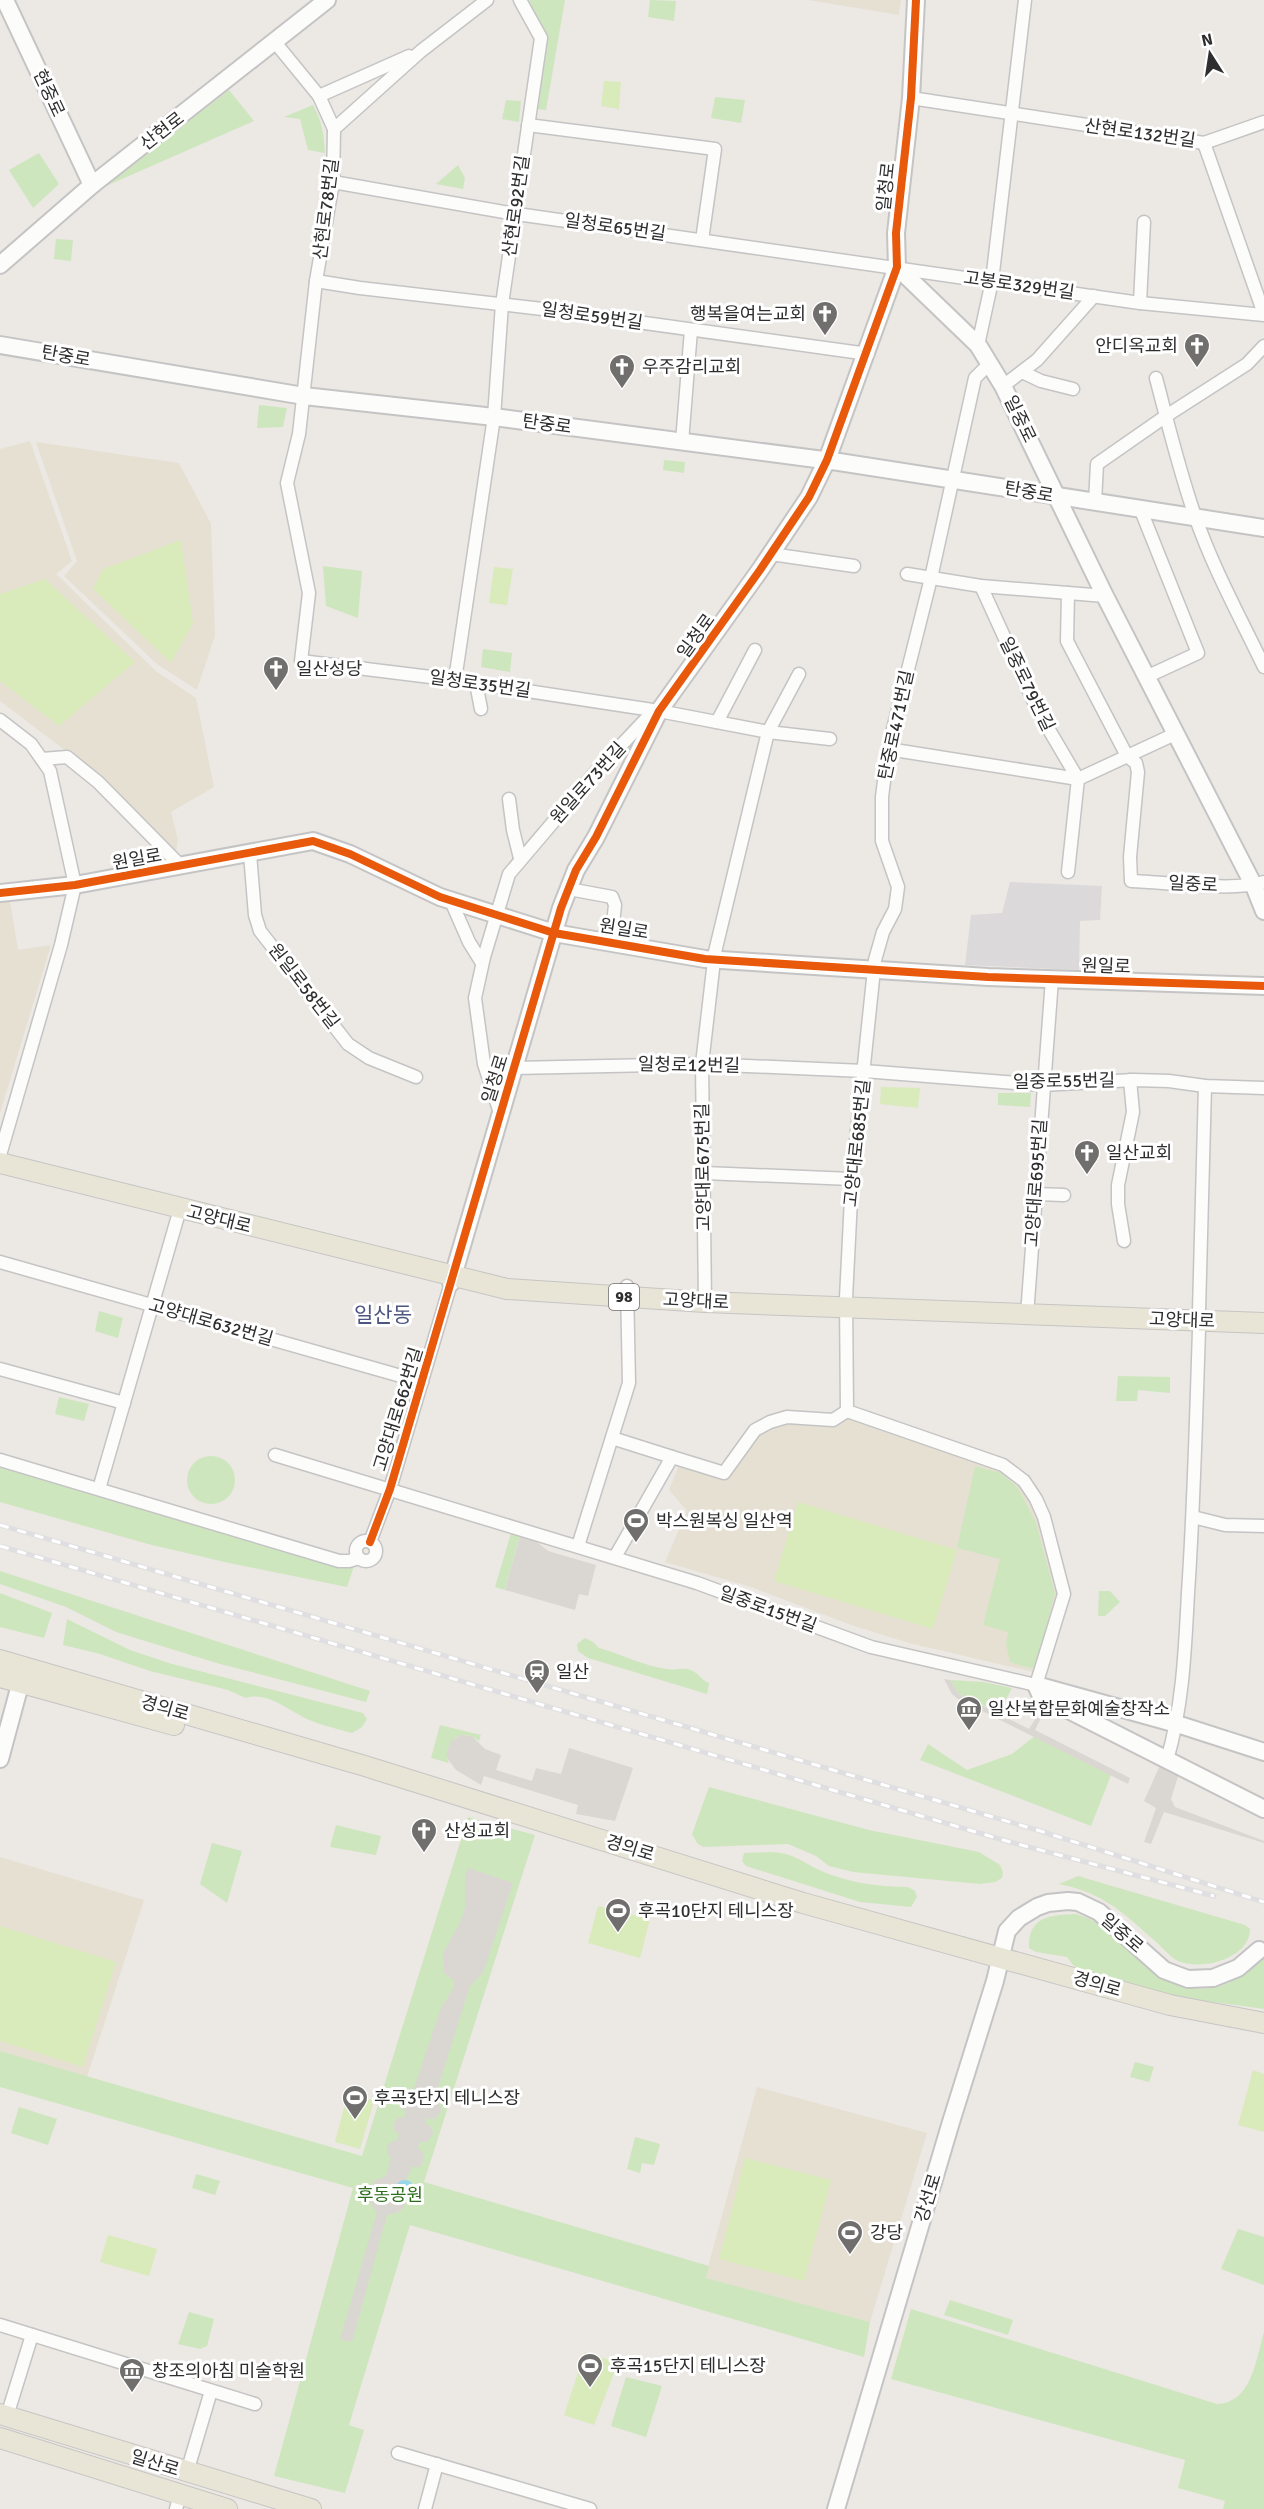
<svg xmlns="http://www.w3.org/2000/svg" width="1264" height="2509" font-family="Signika,'Noto Sans KR',sans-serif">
<rect width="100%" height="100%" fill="#ece8e4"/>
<!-- industrial -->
<polygon fill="#dcd9db" points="1010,882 1102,886 1100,920 1080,921 1079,970 965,965 971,915 1002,913"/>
<!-- education -->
<g fill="#e6e0d3">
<polygon points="808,0 901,0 899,15"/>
<polygon points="30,441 72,561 56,574 157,672 196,698 214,787 171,812 178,840 176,852 98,775 0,701 0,449"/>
<polygon points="36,442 179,463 211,524 215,635 197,690 157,664 64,576 77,561"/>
<polygon points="10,901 18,950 51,945 0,1113 0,902"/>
<polygon points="847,1416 1001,1468 1020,1484 1039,1518 1059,1593 1037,1673 909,1643 851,1625 751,1587 665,1562 687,1511 669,1490 679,1465 727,1477 759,1432 788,1420"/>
<polygon points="0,1857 144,1900 87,2077 0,2051"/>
<polygon points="757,2087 927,2133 870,2322 705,2278"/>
</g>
<!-- green -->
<g fill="#cee6be">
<polygon points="529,0 565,0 546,110 537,109 544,36"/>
<polygon points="650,0 676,1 674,21 648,17"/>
<polygon points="229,90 254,121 106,186"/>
<polygon points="715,97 745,100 741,123 711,118"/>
<polygon points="506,100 521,101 519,122 502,119"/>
<path d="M313,105C322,121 324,135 325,153L308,150L300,119L284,117Z"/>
<polygon points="39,153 59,184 33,208 9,170"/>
<polygon points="458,165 465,178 463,189 436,184"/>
<polygon points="56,239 73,240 71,261 54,259"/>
<polygon points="259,405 287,408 283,427 257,428"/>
<polygon points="664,460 685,462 684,473 663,470"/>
<polygon points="323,566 362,571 358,618 326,606"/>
<polygon points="483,649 512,653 510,672 481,667"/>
<polygon points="998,1093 1031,1093 1030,1107 998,1105"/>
<polygon points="99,1311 123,1318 118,1338 95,1331"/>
<polygon points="1118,1376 1170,1377 1170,1393 1138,1390 1137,1401 1116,1401"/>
<polygon points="59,1397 89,1404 84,1421 55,1414"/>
<circle cx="211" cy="1480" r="24"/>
<polygon points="975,1466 1001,1473 1017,1487 1035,1520 1055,1593 1036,1667 1029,1668 1010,1662 1006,1643 1008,1632 983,1625 1000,1559 957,1548"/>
<polygon points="0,1467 338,1563 354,1566 347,1587 229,1563 148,1544 0,1502"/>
<polygon points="511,1533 520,1535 505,1590 495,1587"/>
<polygon points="0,1571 370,1691 366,1702 220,1664 116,1632 66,1607 0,1584"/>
<polygon points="1099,1591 1110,1591 1120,1602 1105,1616 1098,1616"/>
<polygon points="0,1593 52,1613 44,1638 0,1627"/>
<path d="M67,1619L130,1650L172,1664L363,1713L367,1719L362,1727L352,1733C337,1729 321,1725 307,1719C288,1710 267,1691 246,1698L228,1690L150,1671L100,1654L63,1645Z"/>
<path d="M585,1638L593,1642L599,1648C622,1654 643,1666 667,1669C674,1671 682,1667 690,1670C698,1672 701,1680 709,1683L707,1694L588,1658L578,1651L577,1644Z"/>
<polygon points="950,1680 984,1682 1012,1688 1003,1705 995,1711 959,1694"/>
<path d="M440,1725L481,1735L479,1741C472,1735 464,1734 455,1738L447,1758L449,1763L431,1758Z"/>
<polygon points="1035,1736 1111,1775 1091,1826 920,1760 928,1744 967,1770 1012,1754"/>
<polygon points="709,1787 869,1830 979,1852 1000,1865 1003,1872 1002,1878 995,1882 980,1884 853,1872 829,1866 816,1856 788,1844 703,1847 697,1843 692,1834"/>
<polygon points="468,1817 535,1835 424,2182 709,2266 706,2278 870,2322 864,2357 410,2225 349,2425 364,2430 345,2493 274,2476 353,2188 0,2087 0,2051 362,2156"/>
<polygon points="336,1825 381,1836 376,1855 330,1847"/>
<polygon points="212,1843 242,1851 227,1903 200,1884"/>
<path d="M770,1852C792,1853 798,1859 817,1869C844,1882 878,1887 908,1887L915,1891L917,1897L911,1907L860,1902L746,1866L742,1861L744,1853Z"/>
<path d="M1078,1876L1245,1925L1250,1929C1250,1959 1201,1971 1178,1961C1170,1957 1161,1946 1154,1940C1121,1911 1103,1893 1059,1884Z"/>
<path d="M1076,1914C1105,1923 1110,1932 1131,1952C1179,1996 1213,2003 1264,1959V2009L1184,1998L1147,1990L1077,1970L1067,1957L1036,1952L1029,1948C1028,1916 1050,1915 1076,1914Z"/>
<polygon points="1135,2062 1154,2067 1149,2082 1130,2077"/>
<polygon points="19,2107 57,2119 48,2145 11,2133"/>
<polygon points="635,2137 660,2144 654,2165 642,2163 640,2173 627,2169"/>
<polygon points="196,2174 220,2181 215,2195 192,2188"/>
<polygon points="1238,2229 1264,2237 1264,2285 1221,2269"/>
<polygon points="950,2300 1013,2320 1008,2335 944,2315"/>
<path d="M911,2309L1217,2404C1252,2403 1256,2359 1264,2332V2509H1223L1225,2501L1178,2488L1185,2460L891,2379Z"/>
<polygon points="189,2312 214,2319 207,2346 200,2349 178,2344"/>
<polygon points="626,2377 662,2386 646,2437 611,2426"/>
</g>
<!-- pitch -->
<g fill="#d9eabb">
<polygon points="604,81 621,82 619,109 601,106"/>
<polygon points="181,540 193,623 171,663 93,589 103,569"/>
<polygon points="494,567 513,569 507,605 489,603"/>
<polygon points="45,579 135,662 59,726 0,681 0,594"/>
<polygon points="881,1087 920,1088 918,1108 880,1104"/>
<polygon points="798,1502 957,1550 933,1629 774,1581"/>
<polygon points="598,1906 650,1919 640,1958 588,1943"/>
<polygon points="0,1926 116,1962 83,2067 0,2041"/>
<polygon points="1253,2070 1264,2074 1264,2132 1238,2125"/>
<polygon points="348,2093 374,2101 360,2149 335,2142"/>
<polygon points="745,2158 831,2180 804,2281 719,2259"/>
<polygon points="108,2235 157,2249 149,2276 100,2262"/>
<polygon points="585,2352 618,2363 594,2425 564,2415"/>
</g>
<!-- plaza -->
<g fill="#dad6d2">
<polygon points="512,1530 527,1534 548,1551 596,1565 588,1596 579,1594 575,1610 505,1590 520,1536 511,1533"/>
<polygon points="944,1679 950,1680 959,1694 1029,1729 1045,1704 1051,1707 1041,1718 1035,1730 1130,1778 1128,1784 958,1699 952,1694"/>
<polygon points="461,1735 472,1736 485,1749 501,1755 496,1770 532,1781 536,1768 561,1774 569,1748 633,1768 615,1821 576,1814 578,1805 484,1776 481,1785 456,1770 447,1758 447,1752 451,1741"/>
<polygon points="1162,1761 1180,1770 1171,1799 1175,1807 1264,1841 1264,1843 1164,1812 1151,1844 1144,1842 1156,1808 1144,1801"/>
<polygon points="468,1868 513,1883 483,1973 470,1986 434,2100 440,2105 441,2111 435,2119 427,2119 426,2123 432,2128 433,2134 427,2142 420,2142 418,2148 423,2153 423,2162 419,2167 412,2167 406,2180 407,2195 404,2207 399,2212 387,2215 352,2342 340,2339 377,2212 371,2205 369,2191 374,2181 386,2176 391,2158 387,2153 387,2147 391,2142 397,2140 399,2135 394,2129 394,2123 398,2118 404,2117 406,2112 402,2108 401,2100 405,2095 412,2094 441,2008 454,1987 453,1980 444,1973 443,1953 460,1923 465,1908 465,1877"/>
</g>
<!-- water -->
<circle fill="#99d6ec" cx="405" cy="2190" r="10"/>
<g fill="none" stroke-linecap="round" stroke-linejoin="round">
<defs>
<g id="street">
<polyline points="274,41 319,96 334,129 333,182 316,281 299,434 287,483 309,593 301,661 455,680 659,711 768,732 830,739"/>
<polyline points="319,96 409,56"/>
<polyline points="911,98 1204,143 1264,122"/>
<polyline points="528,125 715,149 702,240"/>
<polyline points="334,129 421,51 487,0"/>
<polyline points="1204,143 1264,314"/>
<polyline points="333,182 510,213 1140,303 1264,315"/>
<polyline points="316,281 360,288 551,310 868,354"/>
<polyline points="1140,303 1144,222"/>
<polyline points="978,345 992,281 1025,0"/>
<polyline points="1022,372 1041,381 1073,389"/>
<path d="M1156,378C1168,424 1179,470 1195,516C1213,568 1240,617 1264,667"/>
<polyline points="1003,386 1037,360 1094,296"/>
<polyline points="682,442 691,330"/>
<polyline points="1095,502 1097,464 1166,416 1247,364 1264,346"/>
<polyline points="1140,508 1198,653 1146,677"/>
<polyline points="771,554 854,566"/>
<polyline points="907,574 981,586 1105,596"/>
<polyline points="981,586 1038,711 1078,779 1068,872"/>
<path d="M1068,593L1067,641L1127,756L1136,763L1138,772L1130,857L1131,881C1166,882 1234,892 1264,882"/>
<polyline points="455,680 494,417 502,304 541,38 520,0"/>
<polyline points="476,683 481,709"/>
<polyline points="0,720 31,744 50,771 75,885 61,945 0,1155"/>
<polyline points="717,722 755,650"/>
<polyline points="888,749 1078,779 1175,734"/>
<polyline points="42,759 67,757 98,782 176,861 178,866"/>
<polyline points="509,799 513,830 520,858"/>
<polyline points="250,854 255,915 260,931 348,1044 369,1058 416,1077"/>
<polyline points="569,889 612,897 615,905 611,943"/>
<polyline points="451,901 469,942 482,963"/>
<polyline points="514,1068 702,1064 864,1071 1042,1085 1134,1080 1169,1081 1205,1086 1264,1088"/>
<polyline points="500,1113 484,1064 475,998 484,957 509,874 594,774 645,720 658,712"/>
<polyline points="704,1173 852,1179"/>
<polyline points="1035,1194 1064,1195"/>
<polyline points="1124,1241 1118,1204 1118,1185 1133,1112 1130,1080"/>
<polyline points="0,1262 422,1382"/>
<polyline points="705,1302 702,1064 715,952 768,732 799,674"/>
<polyline points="1199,1311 1205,1086"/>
<polyline points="1027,1315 1052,979"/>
<polyline points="0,1369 124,1403"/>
<polyline points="847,1411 846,1298 852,1179 875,960 883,932 895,909 898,887 882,841 882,797 888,749 931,578 975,378 983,370 990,366"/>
<polyline points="612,1438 672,1457 615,1557"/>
<polyline points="275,1455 697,1583 871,1647 1036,1685 1064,1594 1044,1517 1036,1499 1024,1481 1003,1465 847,1411"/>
<polyline points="672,1457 724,1473 755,1430 770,1422 787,1417 833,1420 847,1411"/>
<polyline points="0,1460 339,1561 349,1561 359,1558"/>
<polyline points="99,1489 180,1209"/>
<polyline points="1193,1517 1225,1525 1264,1526"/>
<circle cx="366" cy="1551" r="10"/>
<polyline points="370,1542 390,1489 451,1283"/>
<polyline points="578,1546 629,1383 627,1286"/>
<path d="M1167,1760C1183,1705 1185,1650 1188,1593C1194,1505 1196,1418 1199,1330"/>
<polyline points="0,2325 255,2404"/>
<polyline points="7,2416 32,2335"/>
<polyline points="398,2453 590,2509"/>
<polyline points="187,2472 211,2391"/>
<polyline points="176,2509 180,2495"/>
<polyline points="425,2509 437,2464"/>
</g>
<g id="secondary">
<polyline points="5,0 92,185"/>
<polyline points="0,265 92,185 327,0"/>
<polyline points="897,267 978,345 1003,386 1105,596 1254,886 1264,911"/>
<polyline points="0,345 304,396 494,417 839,462 1264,528"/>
<polyline points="0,893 75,885 313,841 350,854 440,897 554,933 705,959 988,977 1264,986"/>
<polyline points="451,1283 561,908 576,870 596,837 659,711 760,570 809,497 827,460 897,267 896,233 911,98 916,0"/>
<polyline points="1036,1685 1041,1696 1264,1809"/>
<polyline points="1036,1685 1177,1724 1264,1752"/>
<polyline points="0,1759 24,1670"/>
<polyline points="836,2509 951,2122 995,1981 1007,1931 1019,1918 1037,1907 1048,1903 1068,1901 1078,1902 1099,1912 1164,1970 1188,1979 1213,1978 1238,1968 1259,1950"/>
</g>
<g id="primary">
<polyline points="0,1163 507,1289 705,1302 1264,1323"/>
<polyline points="0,1660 365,1766 803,1903 1170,2005 1264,2023"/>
<polyline points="0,1677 174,1725"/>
<polyline points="0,2414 311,2509"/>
<polyline points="0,2438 227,2509"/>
</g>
</defs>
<!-- street casing -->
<use href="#street" stroke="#c5c4c5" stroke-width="15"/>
<!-- secondary casing -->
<use href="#secondary" stroke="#c5c4c5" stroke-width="20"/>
<!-- primary casing -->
<use href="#primary" stroke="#c6c5c4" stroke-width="22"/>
<!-- street -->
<use href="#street" stroke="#fcfcfb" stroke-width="12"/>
<!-- secondary -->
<use href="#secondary" stroke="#fcfcfb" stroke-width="16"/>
<!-- primary -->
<use href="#primary" stroke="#e8e4d6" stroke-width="20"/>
<defs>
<g id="rail">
<polyline points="0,1525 1037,1830 1264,1902"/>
<polyline points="0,1546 1010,1842 1214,1896"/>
</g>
</defs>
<!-- rail casing -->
<use href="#rail" stroke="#dfdfe1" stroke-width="5"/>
<!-- rail -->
<use href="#rail" stroke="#fff" stroke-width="3" stroke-dasharray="9" stroke-linecap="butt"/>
<defs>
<g id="cycleway">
<polyline points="0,893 75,885 313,841 350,854 440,897 554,933 705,959 988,977 1264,986"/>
<polyline points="370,1542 390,1489 561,908 576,870 596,837 659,711 760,570 809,497 827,460 897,267 896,233 911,98 916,0"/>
</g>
</defs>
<!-- cycleway casing -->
<use href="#cycleway" stroke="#fff" stroke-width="11"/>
<!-- cycleway -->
<use href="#cycleway" stroke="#e8590c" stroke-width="8"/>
</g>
<!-- icons -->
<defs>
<symbol id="church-pin" viewBox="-11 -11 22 30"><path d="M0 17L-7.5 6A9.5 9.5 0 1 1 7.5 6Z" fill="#706f6e" stroke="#fff"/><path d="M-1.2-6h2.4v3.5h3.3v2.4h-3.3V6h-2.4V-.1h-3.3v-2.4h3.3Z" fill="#fff"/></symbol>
<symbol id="stadium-pin" viewBox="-11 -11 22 30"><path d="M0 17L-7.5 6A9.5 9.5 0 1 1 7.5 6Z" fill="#706f6e" stroke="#fff"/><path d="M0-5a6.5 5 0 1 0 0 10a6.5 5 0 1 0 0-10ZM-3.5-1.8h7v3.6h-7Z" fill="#fff"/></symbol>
<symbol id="station-pin" viewBox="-11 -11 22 30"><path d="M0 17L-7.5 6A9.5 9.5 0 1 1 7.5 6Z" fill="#706f6e" stroke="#fff"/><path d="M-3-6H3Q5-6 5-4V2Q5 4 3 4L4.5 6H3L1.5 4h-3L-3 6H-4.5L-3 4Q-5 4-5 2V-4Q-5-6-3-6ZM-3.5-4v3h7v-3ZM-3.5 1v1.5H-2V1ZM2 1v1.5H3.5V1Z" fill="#fff"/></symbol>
<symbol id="museum-pin" viewBox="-11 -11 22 30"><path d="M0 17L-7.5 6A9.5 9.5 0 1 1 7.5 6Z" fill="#706f6e" stroke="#fff"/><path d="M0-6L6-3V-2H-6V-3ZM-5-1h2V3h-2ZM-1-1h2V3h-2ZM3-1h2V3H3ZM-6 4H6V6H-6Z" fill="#fff"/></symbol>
</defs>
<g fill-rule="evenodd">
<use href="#church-pin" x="810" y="299" width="30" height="40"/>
<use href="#church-pin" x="1182" y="331" width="30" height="40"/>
<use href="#church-pin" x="607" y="352" width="30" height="40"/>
<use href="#church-pin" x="261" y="654" width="30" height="40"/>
<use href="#church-pin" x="1072" y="1138" width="30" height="40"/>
<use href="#stadium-pin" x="621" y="1506" width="30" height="40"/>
<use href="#station-pin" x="522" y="1657" width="30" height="40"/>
<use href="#museum-pin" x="954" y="1694" width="30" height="40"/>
<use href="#church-pin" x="409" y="1816" width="30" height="40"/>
<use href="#stadium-pin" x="603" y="1896" width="30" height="40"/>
<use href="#stadium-pin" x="340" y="2083" width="30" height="40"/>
<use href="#stadium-pin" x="835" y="2218" width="30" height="40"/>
<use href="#stadium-pin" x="575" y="2351" width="30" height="40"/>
<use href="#museum-pin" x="117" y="2356" width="30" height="40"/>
</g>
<g text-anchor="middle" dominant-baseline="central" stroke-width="6" stroke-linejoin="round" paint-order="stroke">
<!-- shield labels -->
<rect fill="#fff" stroke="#6d6d6d" stroke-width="1.5" x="609" y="1284" width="30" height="26" rx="4.5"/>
<g font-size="16" font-weight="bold" fill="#2e2e2e">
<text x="624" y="1297">98</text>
</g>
<!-- street labels -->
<g font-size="18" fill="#2e2e2e" stroke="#fff">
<text transform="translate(49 93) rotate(65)">현중로</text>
<text transform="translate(162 131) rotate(-38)">산현로</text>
<text transform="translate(1140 133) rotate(8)">산현로132번길</text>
<text transform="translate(886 187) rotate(-84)">일청로</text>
<text transform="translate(516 206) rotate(-82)">산현로92번길</text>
<text transform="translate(326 209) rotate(-83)">산현로78번길</text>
<text transform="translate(615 227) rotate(8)">일청로65번길</text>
<text transform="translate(1019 285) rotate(8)">고봉로329번길</text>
<text transform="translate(592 316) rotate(8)">일청로59번길</text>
<text transform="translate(66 356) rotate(10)">탄중로</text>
<text transform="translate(1020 419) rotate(64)">일중로</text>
<text transform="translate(547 424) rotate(8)">탄중로</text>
<text transform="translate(1029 492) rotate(10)">탄중로</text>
<text transform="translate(696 636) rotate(-54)">일청로</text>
<text transform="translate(480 684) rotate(8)">일청로35번길</text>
<text transform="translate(1027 684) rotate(64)">일중로79번길</text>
<text transform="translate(896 725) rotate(-78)">탄중로471번길</text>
<text transform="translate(588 783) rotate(-48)">원일로73번길</text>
<text transform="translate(137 859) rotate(-10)">원일로</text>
<text transform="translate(1193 884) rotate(3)">일중로</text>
<text transform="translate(624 929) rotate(9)">원일로</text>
<text transform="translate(1106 966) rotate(2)">원일로</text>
<text transform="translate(304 986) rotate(52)">원일로58번길</text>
<text transform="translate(689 1065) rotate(1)">일청로12번길</text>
<text transform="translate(495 1079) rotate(-73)">일청로</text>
<text transform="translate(1064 1081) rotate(-1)">일중로55번길</text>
<text transform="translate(857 1143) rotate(-84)">고양대로685번길</text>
<text transform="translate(703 1167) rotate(-91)">고양대로675번길</text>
<text transform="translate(1036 1183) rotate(-86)">고양대로695번길</text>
<text transform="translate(219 1219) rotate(14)">고양대로</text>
<text transform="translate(696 1301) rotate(3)">고양대로</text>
<text transform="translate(1182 1320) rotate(2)">고양대로</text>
<text transform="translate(211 1322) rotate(16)">고양대로632번길</text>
<text transform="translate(398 1409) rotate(-73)">고양대로662번길</text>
<text transform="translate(768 1609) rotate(20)">일중로15번길</text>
<text transform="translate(165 1708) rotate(16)">경의로</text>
<text transform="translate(630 1848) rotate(17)">경의로</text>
<text transform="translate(1122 1933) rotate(41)">일중로</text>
<text transform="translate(1097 1984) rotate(16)">경의로</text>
<text transform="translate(928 2198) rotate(-73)">강선로</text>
<text transform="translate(155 2463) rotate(17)">일산로</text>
</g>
<!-- poi labels -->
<g font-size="18" fill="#2e2e2e" stroke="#fff" text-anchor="start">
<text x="806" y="314" text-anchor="end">행복을여는교회</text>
<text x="1178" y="346" text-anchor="end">안디옥교회</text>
<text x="642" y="367">우주감리교회</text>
<text x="296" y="669">일산성당</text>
<text x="1106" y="1153">일산교회</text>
<text x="656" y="1521">박스원복싱 일산역</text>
<text x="556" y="1672">일산</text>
<text x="988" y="1709">일산복합문화예술창작소</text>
<text x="444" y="1831">산성교회</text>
<text x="638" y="1911">후곡10단지 테니스장</text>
<text x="374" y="2098">후곡3단지 테니스장</text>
<text x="870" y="2233">강당</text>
<text x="610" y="2366">후곡15단지 테니스장</text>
<text x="152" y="2371">창조의아침 미술학원</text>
</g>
<!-- park labels -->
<g font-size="18" fill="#2c6e1b" stroke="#fff">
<text x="390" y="2195">후동공원</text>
</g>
<!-- quarter labels -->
<g font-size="21" fill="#4d5680" stroke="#fff">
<text x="383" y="1315">일산동</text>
</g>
</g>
<!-- north arrow -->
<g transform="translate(1210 54) rotate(348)" stroke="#ffffff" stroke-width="4.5" paint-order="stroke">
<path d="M0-4.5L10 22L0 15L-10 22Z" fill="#2e2e2e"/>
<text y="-9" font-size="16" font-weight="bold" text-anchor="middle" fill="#2e2e2e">N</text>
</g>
</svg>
